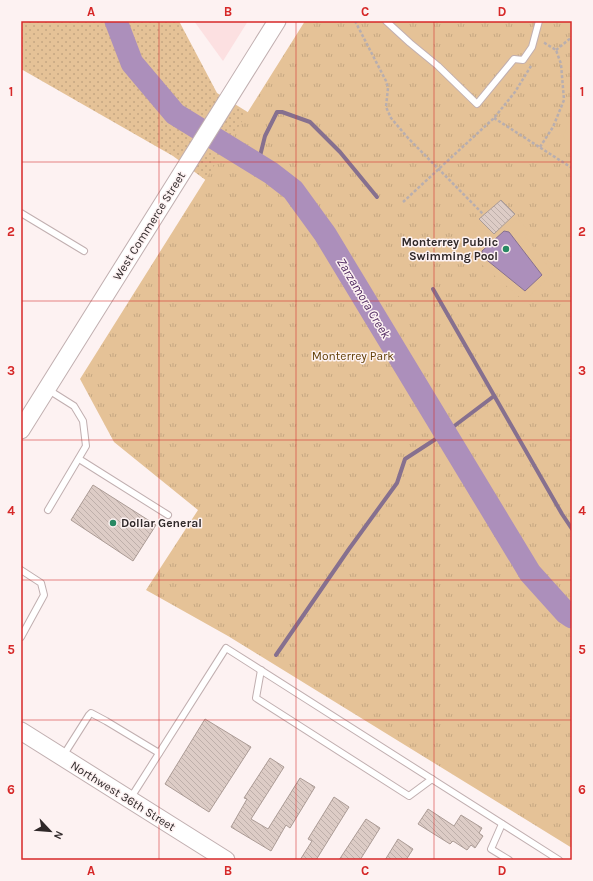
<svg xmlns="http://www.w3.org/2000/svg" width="593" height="881" font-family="Karla,sans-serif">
<defs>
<pattern id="grass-dots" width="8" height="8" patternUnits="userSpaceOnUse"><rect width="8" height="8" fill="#e5c297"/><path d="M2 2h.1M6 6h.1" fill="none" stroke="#c5a782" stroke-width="1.8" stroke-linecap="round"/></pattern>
<pattern id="park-tufts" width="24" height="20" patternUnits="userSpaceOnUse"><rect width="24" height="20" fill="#e5c297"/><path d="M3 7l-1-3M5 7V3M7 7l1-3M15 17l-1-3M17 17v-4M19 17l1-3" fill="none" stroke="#c5a782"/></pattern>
<pattern id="building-back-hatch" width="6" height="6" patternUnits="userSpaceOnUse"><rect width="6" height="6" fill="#ddccc6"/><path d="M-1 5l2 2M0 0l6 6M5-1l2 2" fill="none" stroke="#beafaa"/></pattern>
</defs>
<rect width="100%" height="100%" fill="#fdf2f2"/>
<!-- built -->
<polygon fill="#fce0e1" points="194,21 248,21 223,61"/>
<!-- grass -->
<polygon fill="url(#grass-dots)" points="21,21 179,21 217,93 338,168 211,184 173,156 21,69"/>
<!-- park -->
<polygon fill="url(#park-tufts)" points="305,21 572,21 572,848 228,636 146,590 198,510 114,442 80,379"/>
<!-- pitch -->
<g fill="#e5c297">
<polygon points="572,113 572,143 563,137"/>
<path d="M501,200C511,210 519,220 529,231L525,236L553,273L524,301L475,259L476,251L479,247L468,235L482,223L479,219Z"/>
</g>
<!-- water -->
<polygon fill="#ac8fbb" stroke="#86708f" points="504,231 509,232 542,275 525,291 483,257 482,251"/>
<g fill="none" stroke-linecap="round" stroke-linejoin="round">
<!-- stream -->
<g stroke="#86708f" stroke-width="4">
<polyline points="262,167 260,156 265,136 277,112 282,112 310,122 340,152 377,197"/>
<polyline points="433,289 562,514 572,529"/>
<polyline points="276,655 349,549 397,483 405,459 445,433 494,396"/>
</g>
<!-- river -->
<polyline stroke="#ac8fbb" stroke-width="23" points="116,21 132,63 175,114 271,173 293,190 325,234 530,573 566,613 572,617"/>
</g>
<!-- building -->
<g fill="url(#building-back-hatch)" stroke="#ab9b95">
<polygon points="501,200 515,214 494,234 479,219"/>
<polygon points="93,485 156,525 133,561 71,520"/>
<polygon points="205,719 251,747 209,812 165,784"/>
<polygon points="270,758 284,767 251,819 268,829 300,778 315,787 290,828 286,825 271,851 231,827 247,799 244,798"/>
<polygon points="334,797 349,807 316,860 300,860 312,841 308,839"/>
<polygon points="428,809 454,826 461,815 482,828 479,833 483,836 475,848 471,845 467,850 453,841 450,844 418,824"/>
<polygon points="366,819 380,828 360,860 339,860"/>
<polygon points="398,839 413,849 406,860 385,860"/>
</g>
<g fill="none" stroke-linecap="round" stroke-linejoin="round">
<defs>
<g id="service">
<polyline points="386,21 410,43 438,66 477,104 514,59 523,60 532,47 539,21"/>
<polyline points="21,213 84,251"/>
<polyline points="47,389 74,406 83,421 86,446 48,510"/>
<polyline points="79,459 168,515"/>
<polyline points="21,570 41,583 44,595 21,637"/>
<polyline points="261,670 256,698 409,796 432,779"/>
<polyline points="63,756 89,715 91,713 106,721 159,753"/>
<polyline points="130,799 226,648 559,860"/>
<polyline points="502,824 491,849 509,860"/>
</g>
<g id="secondary">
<polyline points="21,430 277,21"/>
<polyline points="21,731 226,860"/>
</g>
</defs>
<!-- service casing -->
<use href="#service" stroke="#c1afb0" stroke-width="8"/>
<!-- secondary casing -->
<use href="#secondary" stroke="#c1afb0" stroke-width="19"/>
<!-- path -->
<g stroke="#b8aeaf" stroke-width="2.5" stroke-dasharray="3 2" stroke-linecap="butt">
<polyline points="355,21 386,81 388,88 386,107 391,118 408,138 484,215"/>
<polyline points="556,50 572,37"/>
<polyline points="494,118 572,168"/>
<polyline points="540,147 553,127 564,100 561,64 556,50 543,42"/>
<polyline points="403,202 494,118 515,92 531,66"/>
</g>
<!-- service -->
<use href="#service" stroke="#fff" stroke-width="6"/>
<!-- secondary -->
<use href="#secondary" stroke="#fff" stroke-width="17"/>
</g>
<!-- grid -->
<path fill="none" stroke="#d62828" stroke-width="1" stroke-opacity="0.55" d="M159,21V860M296,21V860M434,21V860M21,162H572M21,301H572M21,440H572M21,580H572M21,720H572"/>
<!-- markers -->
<g fill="#288963" stroke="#fdf2f2" stroke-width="1.5">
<circle cx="506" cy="249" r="4"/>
<circle cx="113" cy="523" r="4"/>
</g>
<g text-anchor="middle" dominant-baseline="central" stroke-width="3" stroke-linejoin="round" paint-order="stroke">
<!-- street labels -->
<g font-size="12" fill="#2f2829" stroke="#fdf2f2">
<text transform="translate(149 226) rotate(-58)">West Commerce Street</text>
<text transform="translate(123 796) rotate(32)">Northwest 36th Street</text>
</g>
<!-- poi labels -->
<g font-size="12" font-weight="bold" fill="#2f2829" stroke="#fdf2f2" text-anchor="end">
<text x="498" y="242">Monterrey Public<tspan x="498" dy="14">Swimming Pool</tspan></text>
<text x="121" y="523" text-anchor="start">Dollar General</text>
</g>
<!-- park labels -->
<g font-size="12" fill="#624008" stroke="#fdf2f2">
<text x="353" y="356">Monterrey Park</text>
</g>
<!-- water labels -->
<g font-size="13" font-style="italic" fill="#502961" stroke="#fdf2f2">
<text transform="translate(364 298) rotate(59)">Zarzamora Creek</text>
</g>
</g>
<!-- border -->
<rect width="593" height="881" fill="none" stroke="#fdf2f2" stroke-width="44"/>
<!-- north arrow -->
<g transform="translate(50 831) rotate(116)" stroke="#fdf2f2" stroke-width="3" paint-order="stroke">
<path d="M0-3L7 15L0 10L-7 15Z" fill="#2f2829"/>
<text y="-6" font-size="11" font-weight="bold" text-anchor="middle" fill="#2f2829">N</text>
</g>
<rect x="22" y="22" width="549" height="837" fill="none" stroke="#d62828" stroke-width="1.5"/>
<g font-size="13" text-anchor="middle" font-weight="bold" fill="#d62828">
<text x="91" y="16">A</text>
<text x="228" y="16">B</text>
<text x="365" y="16">C</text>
<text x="502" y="16">D</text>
<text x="11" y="96">1</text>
<text x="582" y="96">1</text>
<text x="11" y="236">2</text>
<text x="582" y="236">2</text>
<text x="11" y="375">3</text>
<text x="582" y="375">3</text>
<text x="11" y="515">4</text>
<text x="582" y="515">4</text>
<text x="11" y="654">5</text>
<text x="582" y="654">5</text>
<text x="11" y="794">6</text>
<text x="582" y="794">6</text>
<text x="91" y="875">A</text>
<text x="228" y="875">B</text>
<text x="365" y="875">C</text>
<text x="502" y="875">D</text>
</g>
</svg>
